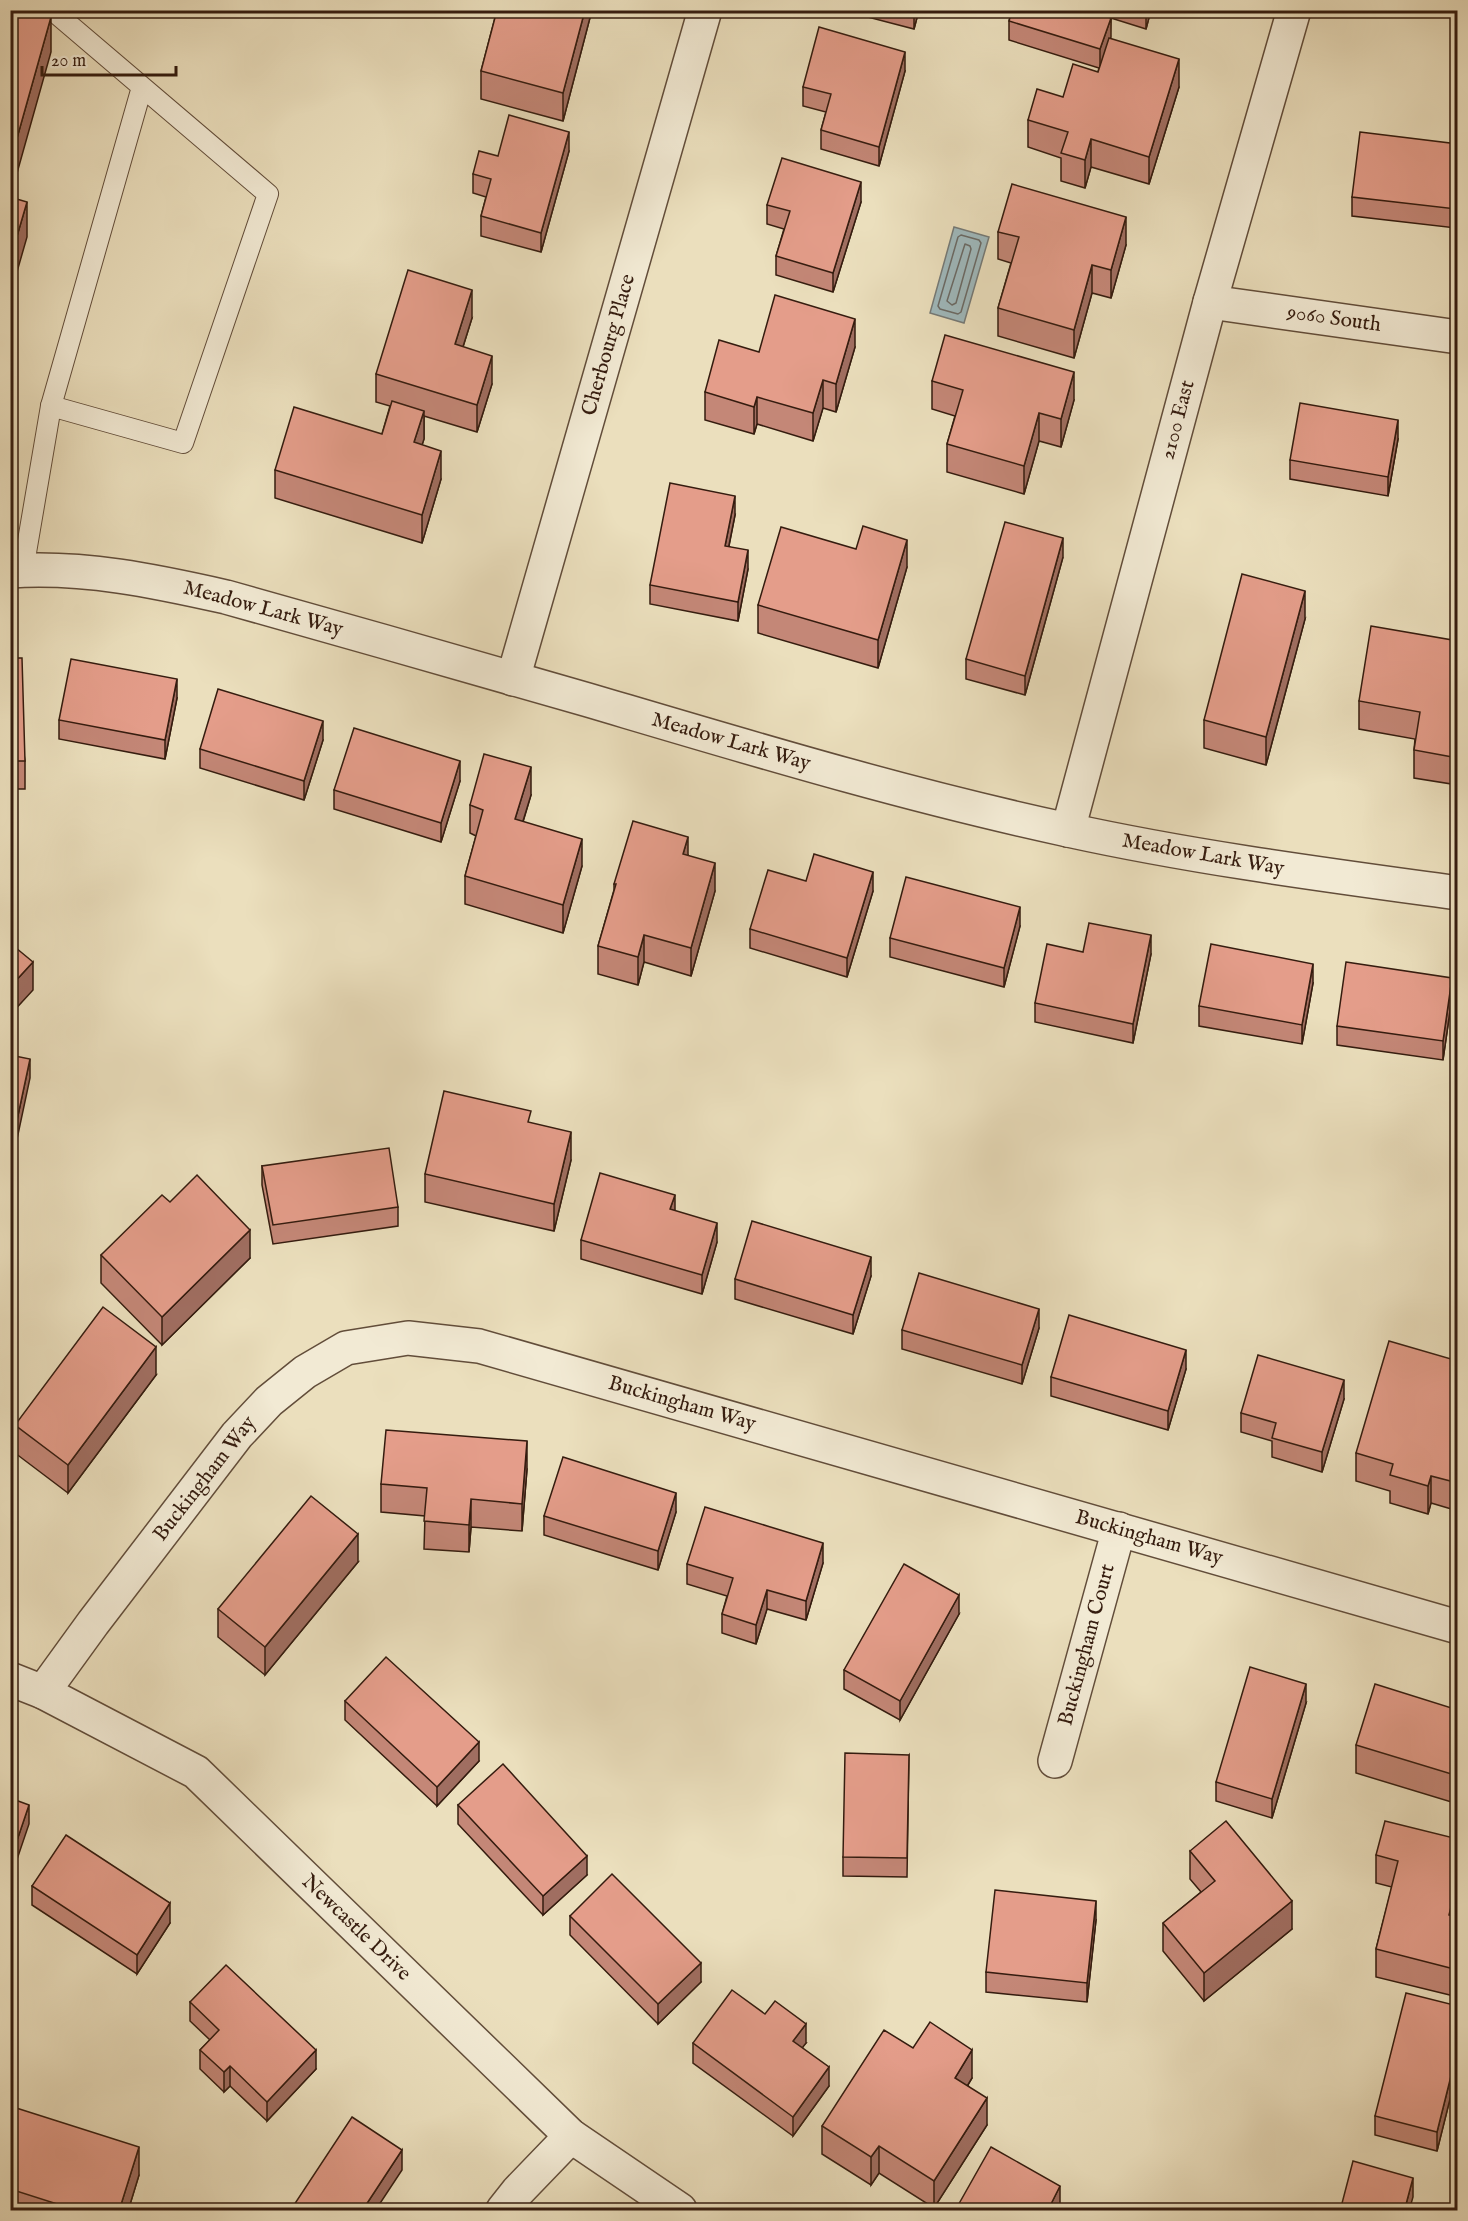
<svg xmlns="http://www.w3.org/2000/svg" width="1468" height="2221" font-family="'IM FELL English',serif">
<rect width="100%" height="100%" fill="#ebdfbd"/>
<filter id="stains"><feTurbulence type="fractalNoise" baseFrequency=".00333" numOctaves="4"/><feColorMatrix values="0 0 0 0 .2 0 0 0 0 .09 0 0 0 0 .02 0 0 0 .5 -.17"/></filter>
<radialGradient id="worn" r=".72"><stop offset=".6" stop-color="#630" stop-opacity="0"/><stop offset="1" stop-color="#630" stop-opacity=".3"/></radialGradient>
<!-- water -->
<polygon fill="#9fb9bd" stroke="#757a77" stroke-width="1.5" points="954,227 989,237 964,323 930,313"/>
<g fill="none" stroke-linecap="round" stroke-linejoin="round">
<!-- shore -->
<g stroke="#6a6a66" stroke-width="1.5">
<polygon points="961,235 979,240 981,243 961,312 958,314 940,309 938,306 958,237"/>
<polygon points="965,244 970,246 971,249 956,303 952,305 947,301"/>
</g>
<defs>
<g id="service">
<polyline points="52,10 268,194 183,443 51,406 142,87"/>
<polyline points="23,570 51,406"/>
</g>
<g id="minor">
<polyline points="1210,302 1458,337"/>
<path d="M10,571C84,566 155,581 226,597C347,631 467,665 588,700C747,747 905,795 1068,830C1196,858 1327,875 1458,893"/>
<polyline points="513,679 705,10"/>
<polyline points="1068,830 1210,302 1294,10"/>
<polyline points="43,1692 93,1623 237,1435 269,1401 305,1372 346,1348 408,1338 479,1346 1458,1627"/>
<polyline points="1055,1761 1119,1529"/>
<polyline points="503,2210 518,2191 571,2136"/>
</g>
<polyline id="tertiary" points="10,1679 43,1692 196,1772 571,2136 680,2210"/>
</defs>
<!-- service casing -->
<use href="#service" stroke="#624d3a" stroke-width="22"/>
<!-- minor casing -->
<use href="#minor" stroke="#624d3a" stroke-width="36"/>
<!-- tertiary casing -->
<use href="#tertiary" stroke="#624d3a" stroke-width="36"/>
<!-- service -->
<use href="#service" stroke="#f2ead4" stroke-width="20"/>
<!-- minor -->
<use href="#minor" stroke="#f2ead4" stroke-width="33"/>
<!-- tertiary -->
<use href="#tertiary" stroke="#f2ead4" stroke-width="33"/>
</g>
<!-- wall -->
<g fill="#c48777" stroke="#351c0f" stroke-width="1.5">
<polygon points="497,10 592,10 563,121 481,99 481,71"/>
<polygon points="856,10 919,10 914,29 856,14"/>
<polygon points="1012,10 1151,10 1146,29 1111,18 1110,38 1179,87 1149,184 1091,167 1085,188 1061,181 1061,158 1028,147 1028,120 1063,97 1098,72 1099,68 1009,40 1009,21"/>
<polygon points="905,71 879,166 821,149 821,130 826,112 803,106 803,87"/>
<polygon points="1458,144 1458,215 1456,228 1352,216 1352,197"/>
<polygon points="569,151 541,252 481,236 481,216 486,197 473,193 473,174 498,156"/>
<polygon points="861,202 833,292 776,275 776,256 784,229 767,224 767,205"/>
<polygon points="998,232 1126,245 1111,298 1092,293 1074,358 998,336 998,308 1011,263 998,259"/>
<polygon points="472,318 463,347 492,384 477,432 424,416 424,439 422,445 441,479 422,543 275,498 275,470 382,434 390,406 376,402 376,374"/>
<polygon points="855,347 836,412 823,408 813,441 757,424 754,434 705,420 705,392 759,352"/>
<polygon points="932,381 1074,400 1061,447 1039,441 1024,494 947,472 947,444 955,416 932,409"/>
<polygon points="1398,439 1388,496 1290,479 1290,460"/>
<polygon points="1458,467 1458,500 1455,500 1455,480"/>
<polygon points="735,515 729,546 748,569 738,621 650,604 650,585"/>
<polygon points="856,549 907,567 878,668 758,633 758,605"/>
<polygon points="1063,557 1025,695 966,679 966,659"/>
<polygon points="1305,619 1266,765 1204,748 1204,720"/>
<polygon points="1458,641 1458,785 1414,778 1414,750 1415,739 1359,729 1359,701"/>
<polygon points="10,658 25,761 25,789 10,789"/>
<polygon points="177,698 165,759 59,739 59,720"/>
<polygon points="323,740 304,800 200,768 200,749"/>
<polygon points="460,781 441,842 334,809 334,790"/>
<polygon points="531,795 523,822 582,866 563,933 465,904 465,876 476,836 470,833 470,805"/>
<polygon points="688,855 715,891 691,976 644,962 638,985 598,974 598,946 614,890 614,884"/>
<polygon points="806,881 873,891 847,977 750,948 750,929"/>
<polygon points="1020,926 1004,987 890,957 890,938"/>
<polygon points="1083,952 1151,954 1133,1043 1035,1022 1035,1003"/>
<polygon points="1313,983 1302,1044 1199,1026 1199,1006"/>
<polygon points="1452,997 1443,1060 1337,1045 1337,1026"/>
<polygon points="531,1123 571,1160 554,1231 425,1202 425,1174"/>
<polygon points="262,1166 398,1207 398,1226 273,1244 262,1185"/>
<polygon points="170,1202 250,1258 162,1345 101,1283 101,1255"/>
<polygon points="675,1211 717,1242 702,1294 581,1259 581,1240"/>
<polygon points="871,1276 853,1334 735,1299 735,1279"/>
<polygon points="1039,1328 1022,1384 902,1349 902,1330"/>
<polygon points="1458,1361 1458,1511 1431,1503 1428,1514 1390,1503 1390,1491 1356,1481 1356,1453"/>
<polygon points="1186,1369 1168,1430 1051,1396 1051,1377"/>
<polygon points="156,1375 68,1493 15,1453 15,1425"/>
<polygon points="1344,1399 1322,1472 1272,1457 1272,1441 1241,1432 1241,1413"/>
<polygon points="527,1469 522,1531 471,1527 469,1552 424,1549 425,1516 381,1512 381,1484"/>
<polygon points="676,1512 658,1570 544,1535 544,1516"/>
<polygon points="358,1562 265,1675 218,1637 218,1609"/>
<polygon points="823,1563 806,1620 767,1609 756,1644 722,1633 722,1614 727,1596 687,1584 687,1564"/>
<polygon points="959,1614 900,1720 844,1689 844,1670"/>
<polygon points="345,1701 479,1761 437,1806 345,1720"/>
<polygon points="1306,1703 1272,1818 1216,1801 1216,1782"/>
<polygon points="1458,1710 1458,1804 1356,1773 1356,1745"/>
<polygon points="909,1755 907,1877 843,1876 843,1857"/>
<polygon points="458,1805 587,1875 543,1915 458,1824"/>
<polygon points="1458,1839 1458,1908 1455,1916 1458,1917 1458,1997 1376,1977 1376,1949 1392,1887 1376,1883 1376,1855"/>
<polygon points="1190,1851 1292,1929 1204,2001 1163,1951 1163,1923 1201,1892 1190,1879"/>
<polygon points="32,1886 170,1923 137,1974 32,1905"/>
<polygon points="570,1916 701,1982 658,2024 570,1935"/>
<polygon points="1096,1920 1087,2002 986,1992 986,1972"/>
<polygon points="190,2002 316,2069 267,2121 230,2086 224,2092 200,2069 200,2050 210,2040 190,2021"/>
<polygon points="1458,2006 1458,2067 1437,2151 1375,2135 1375,2116"/>
<polygon points="693,2043 806,2043 802,2047 829,2086 793,2136 693,2063"/>
<polygon points="913,2048 972,2078 968,2085 987,2125 934,2208 879,2173 871,2185 822,2154 822,2126"/>
<polygon points="10,2106 139,2175 128,2211 10,2211"/>
</g>
<!-- shaded-wall -->
<g fill="#a06e61" stroke="#351c0f" stroke-width="1.5">
<polygon points="585,10 592,10 563,121 563,93"/>
<polygon points="914,10 919,10 914,29"/>
<polygon points="1146,10 1151,10 1146,29"/>
<polygon points="51,17 51,52 10,198 10,163"/>
<polygon points="1111,18 1111,37 1100,68 1100,49"/>
<polygon points="905,52 905,71 879,166 879,147"/>
<polygon points="1179,59 1179,87 1149,184 1149,157"/>
<polygon points="569,132 569,151 541,252 541,233"/>
<polygon points="1091,139 1091,167 1085,188 1085,160"/>
<polygon points="861,182 861,202 833,292 833,273"/>
<polygon points="1458,196 1458,215 1456,228 1456,209"/>
<polygon points="27,202 27,237 10,296 10,260"/>
<polygon points="1126,217 1126,245 1111,298 1111,270"/>
<polygon points="1092,265 1092,293 1074,358 1074,330"/>
<polygon points="472,290 472,318 455,372 455,344"/>
<polygon points="855,319 855,347 836,412 836,384"/>
<polygon points="492,356 492,384 477,432 477,405"/>
<polygon points="1074,372 1074,400 1061,447 1061,419"/>
<polygon points="823,380 823,408 813,441 813,413"/>
<polygon points="757,397 757,424 754,434 754,407"/>
<polygon points="424,411 424,439 414,470 414,442"/>
<polygon points="1039,413 1039,441 1024,494 1024,466"/>
<polygon points="1398,420 1398,439 1388,496 1388,477"/>
<polygon points="441,451 441,479 422,543 422,515"/>
<polygon points="735,496 735,515 725,565 725,546"/>
<polygon points="1063,538 1063,557 1025,695 1025,676"/>
<polygon points="907,540 907,567 878,668 878,640"/>
<polygon points="748,550 748,569 738,621 738,602"/>
<polygon points="1305,591 1305,619 1266,765 1266,737"/>
<polygon points="177,679 177,698 165,759 165,740"/>
<polygon points="323,721 323,740 304,800 304,781"/>
<polygon points="460,761 460,781 441,842 441,823"/>
<polygon points="531,767 531,795 515,847 515,819"/>
<polygon points="688,837 688,865 683,854"/>
<polygon points="582,839 582,866 563,933 563,905"/>
<polygon points="715,863 715,891 691,976 691,948"/>
<polygon points="873,872 873,891 847,977 847,958"/>
<polygon points="11,896 11,924 10,925 10,897"/>
<polygon points="1020,907 1020,926 1004,987 1004,968"/>
<polygon points="644,935 644,962 638,985 638,957"/>
<polygon points="1151,935 1151,954 1133,1043 1133,1024"/>
<polygon points="33,962 33,990 10,1015 10,987"/>
<polygon points="1313,964 1313,983 1302,1044 1302,1025"/>
<polygon points="1452,978 1452,997 1443,1060 1443,1041"/>
<polygon points="30,1059 30,1078 10,1172 10,1153"/>
<polygon points="571,1132 571,1160 554,1231 554,1204"/>
<polygon points="675,1195 675,1214 670,1209"/>
<polygon points="717,1223 717,1242 702,1294 702,1275"/>
<polygon points="250,1230 250,1258 162,1345 162,1317"/>
<polygon points="871,1257 871,1276 853,1334 853,1315"/>
<polygon points="1039,1309 1039,1328 1022,1384 1022,1365"/>
<polygon points="156,1347 156,1375 68,1493 68,1465"/>
<polygon points="1186,1350 1186,1369 1168,1430 1168,1411"/>
<polygon points="1344,1380 1344,1399 1322,1472 1322,1452"/>
<polygon points="527,1441 527,1469 522,1531 522,1504"/>
<polygon points="1431,1476 1431,1503 1428,1514 1428,1486"/>
<polygon points="676,1493 676,1512 658,1570 658,1551"/>
<polygon points="471,1499 471,1527 469,1552 469,1525"/>
<polygon points="358,1534 358,1562 265,1675 265,1647"/>
<polygon points="823,1543 823,1563 806,1620 806,1601"/>
<polygon points="767,1590 767,1609 756,1644 756,1625"/>
<polygon points="959,1595 959,1614 900,1720 900,1701"/>
<polygon points="1306,1684 1306,1703 1272,1818 1272,1799"/>
<polygon points="479,1742 479,1761 437,1806 437,1787"/>
<polygon points="29,1805 29,1824 10,1880 10,1861"/>
<polygon points="587,1856 587,1875 543,1915 543,1896"/>
<polygon points="1458,1880 1458,1908 1449,1942 1449,1915"/>
<polygon points="1096,1901 1096,1920 1087,2002 1087,1983"/>
<polygon points="1292,1901 1292,1929 1204,2001 1204,1973"/>
<polygon points="170,1903 170,1923 137,1974 137,1955"/>
<polygon points="701,1963 701,1982 658,2024 658,2004"/>
<polygon points="806,2024 806,2043 793,2060 793,2041"/>
<polygon points="1458,2048 1458,2067 1437,2151 1437,2132"/>
<polygon points="316,2050 316,2069 267,2121 267,2102"/>
<polygon points="972,2050 972,2078 955,2106 955,2078"/>
<polygon points="230,2066 230,2086 224,2092 224,2072"/>
<polygon points="829,2067 829,2086 793,2136 793,2117"/>
<polygon points="987,2098 987,2125 934,2208 934,2181"/>
<polygon points="879,2146 879,2173 871,2185 871,2157"/>
<polygon points="139,2147 139,2175 128,2211 119,2211"/>
<polygon points="402,2150 402,2170 375,2211 362,2211"/>
<polygon points="1413,2178 1413,2197 1409,2211 1405,2208"/>
<polygon points="1060,2186 1060,2206 1058,2211 1049,2211 1049,2208"/>
</g>
<!-- building -->
<g fill="#e49d8a" stroke="#351c0f" stroke-width="1.5">
<polygon points="10,10 28,10 51,17 10,163"/>
<polygon points="497,10 585,10 563,93 481,71"/>
<polygon points="1012,10 1087,10 1111,18 1100,49 1009,21"/>
<polygon points="819,27 905,52 879,147 821,130 831,94 803,87"/>
<polygon points="1109,38 1179,59 1149,157 1091,139 1085,160 1061,153 1068,132 1028,120 1037,89 1063,97 1073,64 1098,72"/>
<polygon points="509,115 569,132 541,233 481,216 491,179 473,174 479,151 498,156"/>
<polygon points="1360,132 1458,144 1458,196 1456,209 1352,197"/>
<polygon points="782,158 861,182 833,273 776,256 790,211 767,205"/>
<polygon points="1012,184 1126,217 1111,270 1092,265 1074,330 998,308 1019,237 998,232"/>
<polygon points="10,197 27,202 10,260"/>
<polygon points="408,270 472,290 455,344 492,356 477,405 376,374"/>
<polygon points="775,295 855,319 836,384 823,380 813,413 757,397 754,407 705,392 719,340 759,352"/>
<polygon points="945,335 1074,372 1061,419 1039,413 1024,466 947,444 963,390 932,381"/>
<polygon points="392,401 424,411 414,442 441,451 422,515 275,470 294,407 382,434"/>
<polygon points="1300,403 1398,420 1388,477 1290,460"/>
<polygon points="1458,467 1458,481 1455,480"/>
<polygon points="670,483 735,496 725,546 748,550 738,602 650,585"/>
<polygon points="1005,522 1063,538 1025,676 966,659"/>
<polygon points="863,526 907,540 878,640 758,605 781,527 856,549"/>
<polygon points="1242,574 1305,591 1266,737 1204,720"/>
<polygon points="1371,626 1458,641 1458,758 1414,750 1420,712 1359,701"/>
<polygon points="10,658 22,658 25,761 10,761"/>
<polygon points="71,659 177,679 165,740 59,720"/>
<polygon points="218,689 323,721 304,781 200,749"/>
<polygon points="354,728 460,761 441,823 334,790"/>
<polygon points="484,754 531,767 515,819 582,839 563,905 465,876 483,810 470,805"/>
<polygon points="633,821 688,837 683,854 715,863 691,948 644,935 638,957 598,946 616,884 614,884"/>
<polygon points="814,854 873,872 847,958 750,929 768,870 806,881"/>
<polygon points="906,877 1020,907 1004,968 890,938"/>
<polygon points="1089,923 1151,935 1133,1024 1035,1003 1047,944 1083,952"/>
<polygon points="10,943 33,962 10,987"/>
<polygon points="1211,944 1313,964 1302,1025 1199,1006"/>
<polygon points="1346,962 1452,978 1443,1041 1337,1026"/>
<polygon points="10,1055 30,1059 10,1153"/>
<polygon points="444,1091 531,1111 528,1122 571,1132 554,1204 425,1174"/>
<polygon points="389,1148 398,1207 273,1225 262,1166"/>
<polygon points="600,1173 675,1195 670,1209 717,1223 702,1275 581,1240"/>
<polygon points="197,1175 250,1230 162,1317 101,1255 162,1195 170,1202"/>
<polygon points="752,1221 871,1257 853,1315 735,1279"/>
<polygon points="919,1273 1039,1309 1022,1365 902,1330"/>
<polygon points="103,1307 156,1347 68,1465 15,1425"/>
<polygon points="1069,1315 1186,1350 1168,1411 1051,1377"/>
<polygon points="1389,1341 1458,1361 1458,1483 1431,1476 1428,1486 1390,1475 1393,1464 1356,1453"/>
<polygon points="1258,1355 1344,1380 1322,1452 1272,1438 1276,1423 1241,1413"/>
<polygon points="386,1430 527,1441 522,1504 471,1499 469,1525 424,1521 427,1488 381,1484"/>
<polygon points="563,1457 676,1493 658,1551 544,1516"/>
<polygon points="311,1496 358,1534 265,1647 218,1609"/>
<polygon points="705,1507 823,1543 806,1601 767,1590 756,1625 722,1614 733,1578 687,1564"/>
<polygon points="904,1564 959,1595 900,1701 844,1670"/>
<polygon points="386,1657 479,1742 437,1787 345,1701"/>
<polygon points="1250,1667 1306,1684 1272,1799 1216,1782"/>
<polygon points="1375,1684 1458,1710 1458,1776 1356,1745"/>
<polygon points="845,1753 909,1755 907,1858 843,1857"/>
<polygon points="503,1764 587,1856 543,1896 458,1805"/>
<polygon points="10,1798 29,1805 10,1861"/>
<polygon points="1226,1821 1292,1901 1204,1973 1163,1923 1215,1881 1190,1851"/>
<polygon points="1385,1821 1458,1839 1458,1880 1449,1915 1458,1917 1458,1970 1376,1949 1398,1861 1376,1855"/>
<polygon points="66,1835 170,1903 137,1955 32,1886"/>
<polygon points="612,1874 701,1963 658,2004 570,1916"/>
<polygon points="995,1890 1096,1901 1087,1983 986,1972"/>
<polygon points="226,1965 316,2050 267,2102 230,2066 224,2072 200,2050 219,2030 190,2002"/>
<polygon points="732,1990 765,2014 775,2001 806,2024 793,2041 829,2067 793,2117 693,2043"/>
<polygon points="1406,1993 1458,2006 1458,2048 1437,2132 1375,2116"/>
<polygon points="930,2022 972,2050 955,2078 987,2098 934,2181 879,2146 871,2157 822,2126 884,2030 913,2048"/>
<polygon points="10,2106 139,2147 119,2211 79,2211 10,2189"/>
<polygon points="352,2117 402,2150 362,2211 290,2211"/>
<polygon points="991,2147 1060,2186 1049,2208 1054,2211 959,2211 956,2209"/>
<polygon points="1353,2161 1413,2178 1405,2208 1413,2211 1340,2211"/>
</g>
<g text-anchor="middle" dominant-baseline="central" stroke-width="5" stroke-linejoin="round" paint-order="stroke">
<!-- street labels -->
<g font-size="21" fill="#351c0f" stroke="#f2ead4">
<text transform="translate(1334 319) rotate(8)">9060 South</text>
<text transform="translate(609 345) rotate(-74)">Cherbourg Place</text>
<text transform="translate(1178 420) rotate(-75)">2100 East</text>
<text transform="translate(263 609) rotate(15)">Meadow Lark Way</text>
<text transform="translate(731 742) rotate(16)">Meadow Lark Way</text>
<text transform="translate(1203 855) rotate(10)">Meadow Lark Way</text>
<text transform="translate(682 1404) rotate(16)">Buckingham Way</text>
<text transform="translate(205 1479) rotate(-52)">Buckingham Way</text>
<text transform="translate(1149 1538) rotate(16)">Buckingham Way</text>
<text transform="translate(1087 1645) rotate(-75)">Buckingham Court</text>
<text transform="translate(356 1928) rotate(44)">Newcastle Drive</text>
</g>
</g>
<!-- margin -->
<rect width="1468" height="2221" fill="none" stroke="#ebdfbd" stroke-width="36"/>
<rect x="12" y="12" width="1444" height="2197" fill="none" stroke="#351c0f" stroke-width="3"/>
<rect x="18" y="18" width="1432" height="2185" fill="none" stroke="#351c0f" stroke-width="1.5"/>
<!-- scale -->
<path d="M42 66v9h134v-9" fill="none" stroke="#351c0f" stroke-width="3"/>
<text x="51" y="66" font-size="18" fill="#351c0f" stroke="#f2ead4" stroke-width="4.5" paint-order="stroke">20 m</text>
<rect width="100%" height="100%" filter="url(#stains)"/>
<rect width="100%" height="100%" fill="url(#worn)"/>
</svg>
